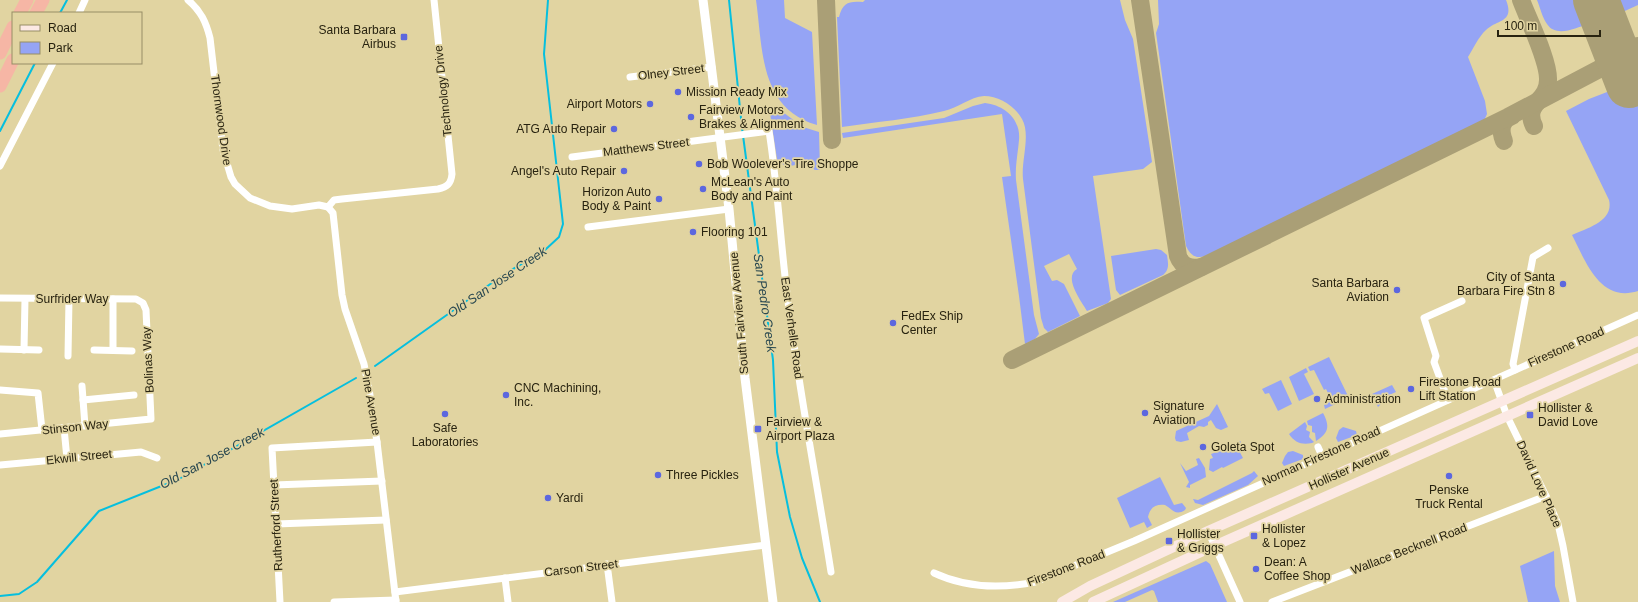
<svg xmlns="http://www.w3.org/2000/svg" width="1638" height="602" font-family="Helvetica,sans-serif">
<rect width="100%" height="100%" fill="#e1d4a1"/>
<!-- green -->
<g fill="#95a4f5">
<path d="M756,0H784L785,18L812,32L817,125C759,108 763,49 756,0Z"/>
<path d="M865,0H1120L1125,20L1133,39L1152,162L1143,169L1093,176L1111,299L1108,303L1087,311C1081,301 1063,277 1077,269L1069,254L1044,266L1052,281L1057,280L1064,284L1080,316L1048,332L1044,328L1041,318L1023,179C1021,160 1031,135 1022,119C1015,106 999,96 984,96C970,97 958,108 944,111C911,119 876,122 842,127L837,17H839C843,2 849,1 863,2Z"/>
<path d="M1158,0H1506C1515,23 1497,19 1486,30C1479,36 1473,49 1468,57L1485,101L1487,114L1483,123L1214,253C1201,258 1193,261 1186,246L1156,33L1159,24Z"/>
<path d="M1537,0H1579L1588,24C1576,28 1556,38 1547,24C1542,17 1540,7 1537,0Z"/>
<polygon points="1610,0 1638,0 1638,5 1616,15"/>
<path d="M1638,80V291C1600,303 1586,262 1572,235C1588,228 1614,221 1609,200L1566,111L1589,99Z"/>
<path d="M985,103C1004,105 1021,119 1019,140C1018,153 1015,165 1016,180L1034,315L1039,334L1035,339L1025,344L1019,296L1002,177L1011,176L1002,114L843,138L842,133L944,118L973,106Z"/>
<polygon points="776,110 780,110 803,127 819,132 820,170 815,170 804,163 786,167 777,159 770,113"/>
<path d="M1156,249L1161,250L1167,255C1168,263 1170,269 1163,275L1120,295L1116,290L1111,256Z"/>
<polygon points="1329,357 1348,396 1350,397 1325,409 1324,405 1332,401 1326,389 1324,390 1314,370 1310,371 1308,367"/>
<polygon points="1306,368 1308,372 1304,374 1314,394 1299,401 1289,377"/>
<polygon points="1281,380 1292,404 1278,411 1269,393 1265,394 1262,389"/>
<polygon points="1392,385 1396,392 1380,399 1382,403 1378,407 1372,394"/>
<polygon points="1217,404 1228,427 1221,430 1216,428 1211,420 1208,422 1208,425 1204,427 1199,426 1187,433 1189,440 1181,442 1176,441 1175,438 1176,431 1209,416"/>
<path d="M1323,413C1330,426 1329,433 1316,441L1315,433L1312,432V426L1308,425L1307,421Z"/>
<path d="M1305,422L1307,426L1306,430L1310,432L1309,437L1314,442L1312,443C1302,445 1295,443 1289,434Z"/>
<polygon points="1343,427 1356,431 1357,435 1338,442 1336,438 1339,430"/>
<polygon points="1240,441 1241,442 1237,447 1243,458 1223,468 1222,467 1213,472 1209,470 1210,459 1213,458 1211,454 1234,446"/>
<polygon points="1293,451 1303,455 1303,459 1284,466 1282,463 1285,456 1288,452"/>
<polygon points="1199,458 1205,468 1206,477 1190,485 1190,488 1186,487 1189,482 1180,463 1186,471 1198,465 1196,459"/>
<polygon points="1254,471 1258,476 1248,485 1203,505 1195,503 1193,499 1198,500 1252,473"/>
<path d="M1160,477L1174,505L1182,503L1186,508L1185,510C1176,516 1173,510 1165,505C1156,504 1150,507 1148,517L1152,525L1147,528L1144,522L1130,528L1117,498Z"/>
<polygon points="1554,551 1555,586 1560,602 1528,602 1520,566"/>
<polygon points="1206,561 1210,564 1227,602 1158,602 1154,591 1152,590 1125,602 1113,602"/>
</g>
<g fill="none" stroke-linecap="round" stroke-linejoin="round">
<!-- stream -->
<g stroke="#06bfde" stroke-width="2">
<polyline points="729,0 742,128 773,360 777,452 790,517 802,558 820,602"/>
<polyline points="60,13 67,0"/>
<polyline points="0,131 35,63"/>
<polyline points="375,366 503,275 545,250 559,237 563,224 544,54 548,0"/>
<polyline points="0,596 19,594 37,582 99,511 179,479 356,378"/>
</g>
<!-- taxiway -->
<g stroke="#aa9f76" stroke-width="18">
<polyline points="826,0 832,140"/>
<path d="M1140,0L1178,256C1182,267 1191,269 1201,267"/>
<path d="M1521,0C1528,19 1549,61 1548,80C1548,102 1523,103 1534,126"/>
<path d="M1601,68C1612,60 1612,49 1611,37"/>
<path d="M1504,141C1500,131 1500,120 1512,116"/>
<polyline points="1012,360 1508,117 1605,66 1638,46"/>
</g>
<!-- runway -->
<polyline stroke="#aa9f76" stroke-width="46" points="1596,0 1629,85"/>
<!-- minor -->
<g stroke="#fff" stroke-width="7">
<path d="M188,0C201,11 206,22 210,38L223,150L231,177L235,184L250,198L270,206L292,209L319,205L328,207L334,200L342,199L438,189C447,187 451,184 452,174L434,0"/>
<polyline points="79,13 85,0"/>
<polyline points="630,77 712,67"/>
<path d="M572,157L769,131C777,182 780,234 786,285C797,381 816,476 831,572"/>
<polyline points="0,166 53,63"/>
<polyline points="328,207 333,213 342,295 345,309 364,364 369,389 377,442 396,602"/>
<polyline points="588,227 729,209"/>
<polyline points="0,298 136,299 143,303 146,310 151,419 0,434"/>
<polyline points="0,349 39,350"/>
<polyline points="24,350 25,299"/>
<polyline points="94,350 132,351"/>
<polyline points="113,350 113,299"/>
<polyline points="68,356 69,299"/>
<polyline points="1515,370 1513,364 1533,257 1548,248"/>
<polyline points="1494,380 1507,416 1546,496 1558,524 1563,546 1573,602"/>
<polyline points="82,386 85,426"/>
<polyline points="0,390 38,393 42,430"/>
<polyline points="83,400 134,395"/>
<polyline points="1448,400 1434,362 1436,356 1424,318 1462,301"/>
<polyline points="64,428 67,459"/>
<polyline points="1318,447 1322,456"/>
<polyline points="0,465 141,452 157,458"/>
<polyline points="274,485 382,481"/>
<polyline points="276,524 386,520"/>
<polyline points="1208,531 1240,602"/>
<polyline points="607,564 612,602"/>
<path d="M934,573C966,588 1000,589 1035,582L1134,541L1638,315"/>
<polyline points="505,578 508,602"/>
<polyline points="395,592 766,545"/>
<polyline points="280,602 272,448 377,442"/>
<polyline points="334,602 396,600"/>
<polyline points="1272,602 1546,496"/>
</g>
<!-- tertiary -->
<polyline stroke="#fff" stroke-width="9" points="703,0 729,209 745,378 773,602"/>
<!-- secondary -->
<g stroke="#fce9e4" stroke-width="10">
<polyline points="1062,602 1090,586 1208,531 1638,341"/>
<polyline points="1093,602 1214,546 1638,358"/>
</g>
<!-- motorway -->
<g stroke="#f6b6a5" stroke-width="13">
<polyline points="20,13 27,0"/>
<polyline points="36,13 43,0"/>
<polyline points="0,53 13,27"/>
<polyline points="0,86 13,60"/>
</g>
</g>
<!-- markers -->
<g fill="#5c67df" stroke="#e1d4a1" stroke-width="1.5">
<rect x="400" y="33" width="8" height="8" rx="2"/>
<circle cx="678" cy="92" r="4"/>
<circle cx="650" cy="104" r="4"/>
<circle cx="691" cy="117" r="4"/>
<circle cx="614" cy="129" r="4"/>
<circle cx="699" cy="164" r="4"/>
<circle cx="624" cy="171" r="4"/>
<circle cx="703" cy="189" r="4"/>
<circle cx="659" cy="199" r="4"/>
<circle cx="693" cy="232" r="4"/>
<circle cx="1563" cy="284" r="4"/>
<circle cx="1397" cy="290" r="4"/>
<circle cx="893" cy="323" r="4"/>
<circle cx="1411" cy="389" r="4"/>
<circle cx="506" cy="395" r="4"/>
<circle cx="1317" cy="399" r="4"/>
<circle cx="1145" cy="413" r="4"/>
<circle cx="445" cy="414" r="4"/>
<rect x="1526" y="411" width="8" height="8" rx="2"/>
<rect x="754" y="425" width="8" height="8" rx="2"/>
<circle cx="1203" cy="447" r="4"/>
<circle cx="658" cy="475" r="4"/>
<circle cx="1449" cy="476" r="4"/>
<circle cx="548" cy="498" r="4"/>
<rect x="1250" y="532" width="8" height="8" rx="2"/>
<rect x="1165" y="537" width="8" height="8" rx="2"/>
<circle cx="1256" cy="569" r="4"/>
</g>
<g text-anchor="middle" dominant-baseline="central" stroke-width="3.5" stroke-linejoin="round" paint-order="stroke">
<!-- poi labels -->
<g font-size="12" fill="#282310" stroke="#e1d4a1" text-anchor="start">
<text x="396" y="30" text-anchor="end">Santa Barbara<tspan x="396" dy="14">Airbus</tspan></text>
<text x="686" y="92">Mission Ready Mix</text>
<text x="642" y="104" text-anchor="end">Airport Motors</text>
<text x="699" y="110">Fairview Motors<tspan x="699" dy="14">Brakes &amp; Alignment</tspan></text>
<text x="606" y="129" text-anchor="end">ATG Auto Repair</text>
<text x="707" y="164">Bob Woolever's Tire Shoppe</text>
<text x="616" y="171" text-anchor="end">Angel's Auto Repair</text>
<text x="711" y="182">McLean's Auto<tspan x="711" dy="14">Body and Paint</tspan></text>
<text x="651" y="192" text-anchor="end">Horizon Auto<tspan x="651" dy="14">Body &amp; Paint</tspan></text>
<text x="701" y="232">Flooring 101</text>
<text x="1555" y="277" text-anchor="end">City of Santa<tspan x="1555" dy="14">Barbara Fire Stn 8</tspan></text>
<text x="1389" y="283" text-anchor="end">Santa Barbara<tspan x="1389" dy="14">Aviation</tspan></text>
<text x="901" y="316">FedEx Ship<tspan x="901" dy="14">Center</tspan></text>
<text x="1419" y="382">Firestone Road<tspan x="1419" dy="14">Lift Station</tspan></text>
<text x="514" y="388">CNC Machining,<tspan x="514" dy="14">Inc.</tspan></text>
<text x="1325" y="399">Administration</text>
<text x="1153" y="406">Signature<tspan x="1153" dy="14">Aviation</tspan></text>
<text x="1538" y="408">Hollister &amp;<tspan x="1538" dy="14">David Love</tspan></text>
<text x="766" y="422">Fairview &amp;<tspan x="766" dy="14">Airport Plaza</tspan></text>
<text x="445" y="428" text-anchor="middle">Safe<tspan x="445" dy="14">Laboratories</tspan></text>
<text x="1211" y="447">Goleta Spot</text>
<text x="666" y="475">Three Pickles</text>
<text x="1449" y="490" text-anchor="middle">Penske<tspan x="1449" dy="14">Truck Rental</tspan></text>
<text x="556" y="498">Yardi</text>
<text x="1262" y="529">Hollister<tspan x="1262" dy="14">&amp; Lopez</tspan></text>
<text x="1177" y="534">Hollister<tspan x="1177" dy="14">&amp; Griggs</tspan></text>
<text x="1264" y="562">Dean: A<tspan x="1264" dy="14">Coffee Shop</tspan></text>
</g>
<!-- street labels -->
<g font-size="12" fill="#282310" stroke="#e1d4a1">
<text transform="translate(671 72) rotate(-7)">Olney Street</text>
<text transform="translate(443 91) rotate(-96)">Technology Drive</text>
<text transform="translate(221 120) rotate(82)">Thornwood Drive</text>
<text transform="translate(646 147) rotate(-7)">Matthews Street</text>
<text x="72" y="299">Surfrider Way</text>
<text transform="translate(739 313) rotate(-95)">South Fairview Avenue</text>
<text transform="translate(792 328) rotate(82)">East Verhelle Road</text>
<text transform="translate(1566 347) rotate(-24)">Firestone Road</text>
<text transform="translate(148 360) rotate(-93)">Bolinas Way</text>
<text transform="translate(371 402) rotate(80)">Pine Avenue</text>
<text transform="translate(75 427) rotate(-6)">Stinson Way</text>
<text transform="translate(1321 456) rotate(-24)">Norman Firestone Road</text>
<text transform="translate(79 457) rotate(-6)">Ekwill Street</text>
<text transform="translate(1349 469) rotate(-24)">Hollister Avenue</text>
<text transform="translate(1539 484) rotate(66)">David Love Place</text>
<text transform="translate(276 525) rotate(-93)">Rutherford Street</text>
<text transform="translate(1409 549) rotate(-21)">Wallace Becknell Road</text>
<text transform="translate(581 568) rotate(-7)">Carson Street</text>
<text transform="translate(1066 568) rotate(-21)">Firestone Road</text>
</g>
<!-- water labels -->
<g font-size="13" font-style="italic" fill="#28474f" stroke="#e1d4a1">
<text transform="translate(497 282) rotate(-34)">Old San Jose Creek</text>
<text transform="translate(765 303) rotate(82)">San Pedro Creek</text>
<text transform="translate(212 458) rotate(-28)">Old San Jose Creek</text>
</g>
</g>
<!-- legend -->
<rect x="12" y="12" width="130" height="52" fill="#e1d4a1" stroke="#978d67"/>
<rect x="20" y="25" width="20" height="6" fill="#fce9e4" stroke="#978d67"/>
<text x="48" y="32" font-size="12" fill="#282310">Road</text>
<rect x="20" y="42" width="20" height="12" fill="#95a4f5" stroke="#978d67"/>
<text x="48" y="52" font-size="12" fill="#282310">Park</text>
<!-- scale -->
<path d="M1498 30v6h102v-6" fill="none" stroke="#282310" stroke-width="2"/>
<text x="1504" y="30" font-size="12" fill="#282310" stroke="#e1d4a1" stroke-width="3" paint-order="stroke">100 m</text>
</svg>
